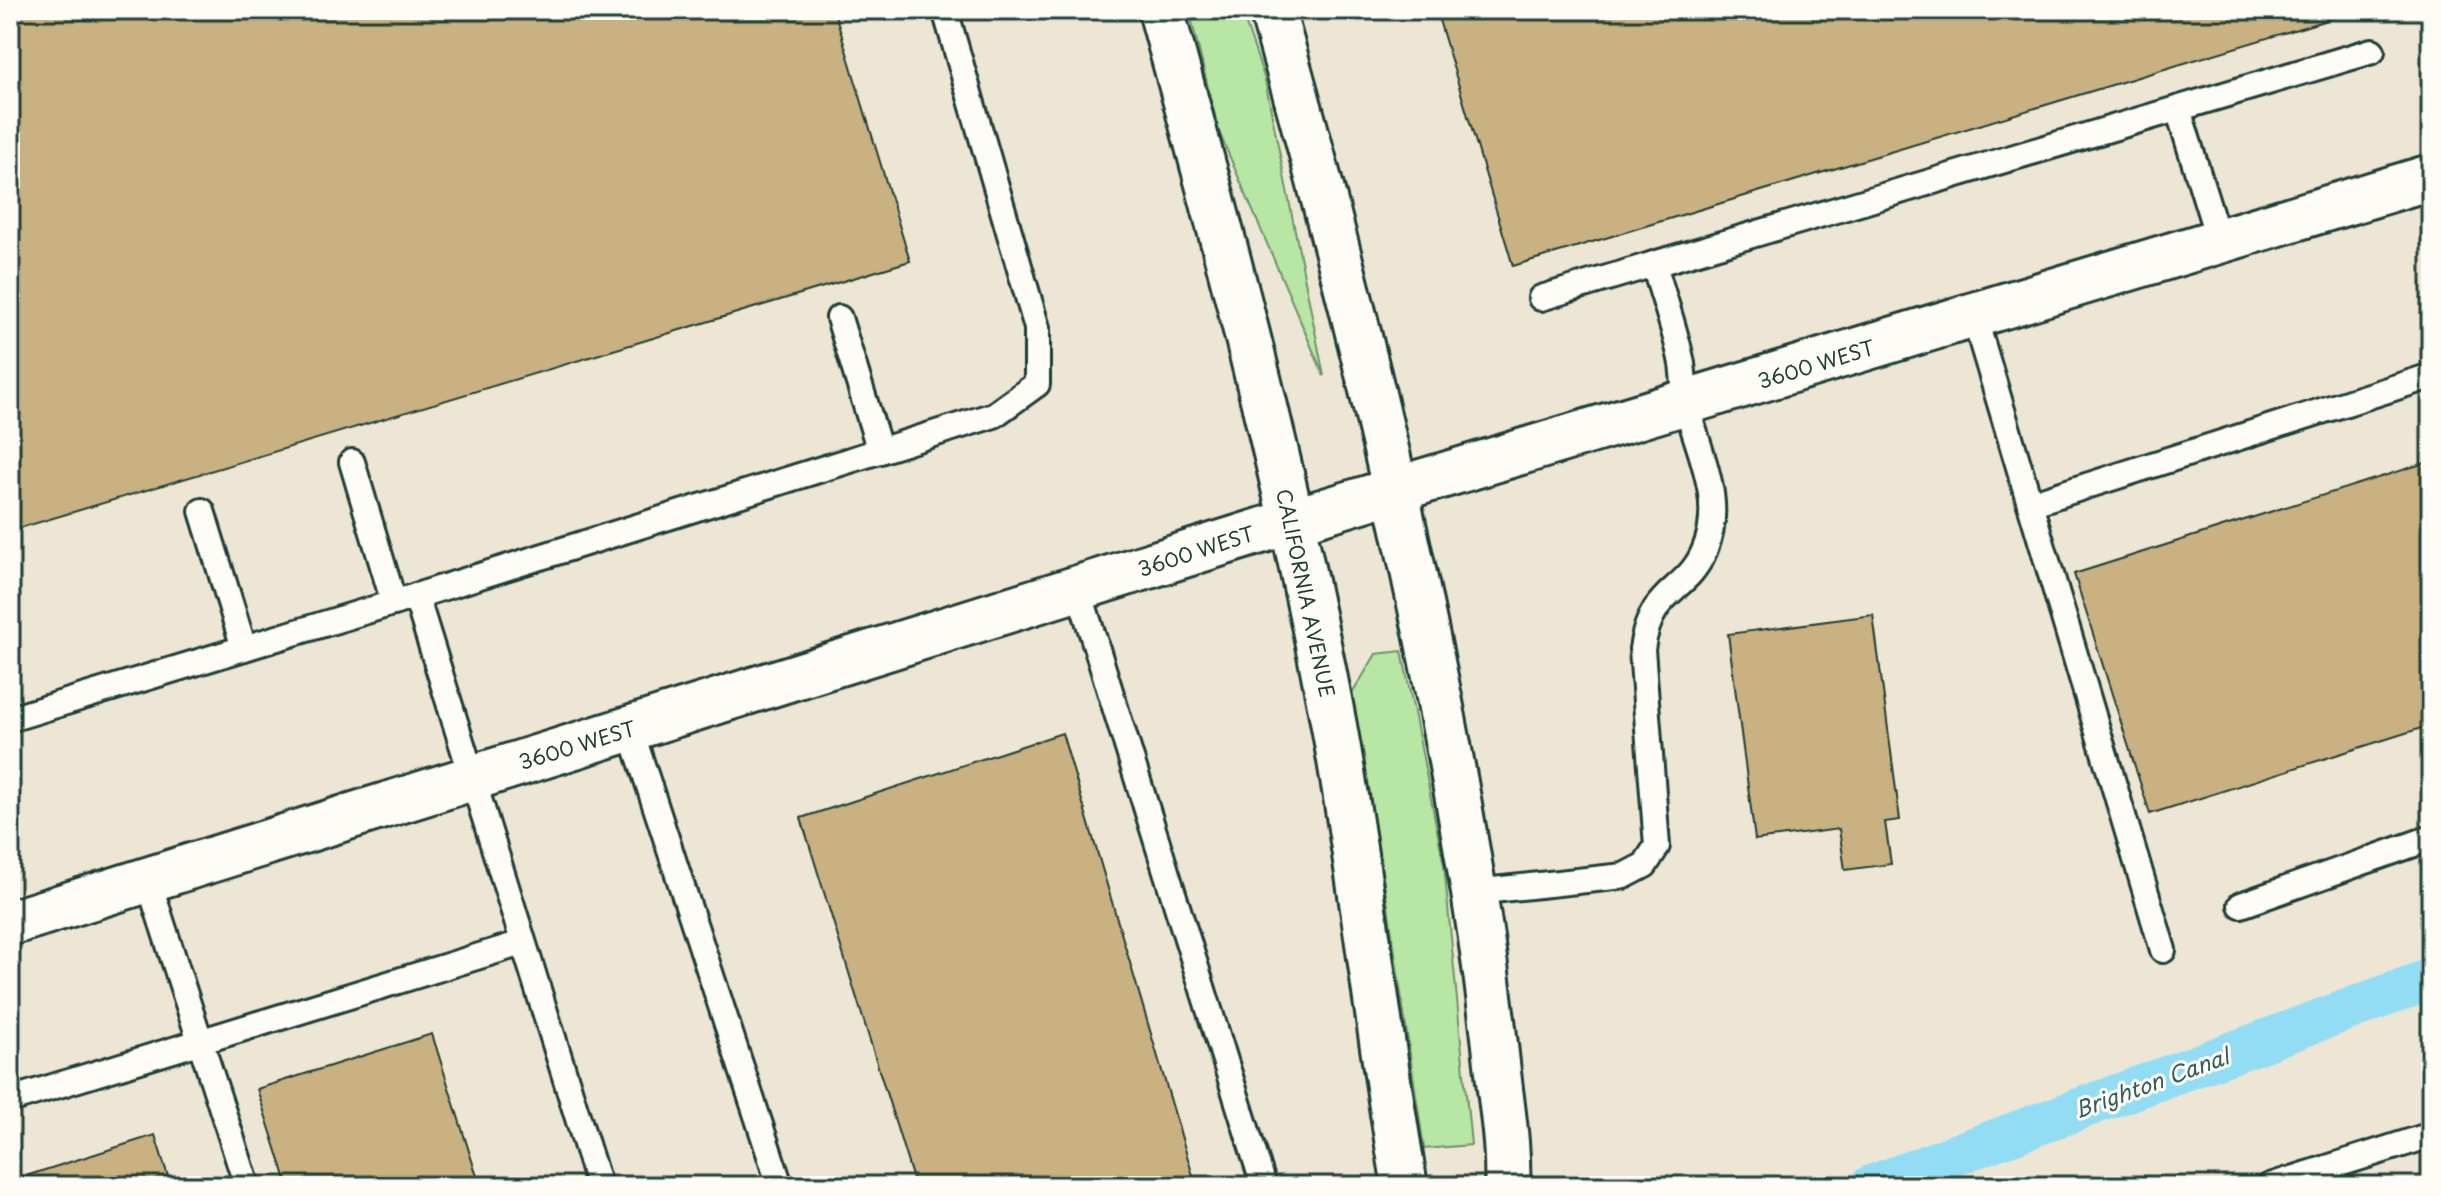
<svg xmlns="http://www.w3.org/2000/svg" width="2441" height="1196" font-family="'Playpen Sans',sans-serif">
<rect width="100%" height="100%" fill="#fdfcf7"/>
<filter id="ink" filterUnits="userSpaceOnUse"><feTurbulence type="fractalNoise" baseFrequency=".0125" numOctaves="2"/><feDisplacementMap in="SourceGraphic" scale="16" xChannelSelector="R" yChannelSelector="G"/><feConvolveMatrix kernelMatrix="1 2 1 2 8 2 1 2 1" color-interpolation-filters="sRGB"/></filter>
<g filter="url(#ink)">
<!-- built -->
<rect fill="#eee6d4" x="10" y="10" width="2421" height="1176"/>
<!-- green -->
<g fill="#b8e6a4" stroke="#6c926c" stroke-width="2">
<polygon points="1189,10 1241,10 1265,80 1324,376 1219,132"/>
<polygon points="1402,651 1444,865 1471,1145 1424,1149 1388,906 1349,699 1376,654"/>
</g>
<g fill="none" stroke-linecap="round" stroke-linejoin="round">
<!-- canal -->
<polyline stroke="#93ddf4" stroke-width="42" points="1871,1186 2431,979"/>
</g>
<!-- building -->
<g fill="#cab181" stroke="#1f3d34" stroke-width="2">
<polygon points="10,10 834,10 910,261 10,531"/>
<polygon points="1436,10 2360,10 1513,266"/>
<polygon points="2431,461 2431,725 2150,814 2074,574"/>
<polygon points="1873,615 1900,820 1885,822 1891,864 1845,870 1839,829 1755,840 1728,634"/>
<polygon points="1062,733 1196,1186 915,1186 801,818"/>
<polygon points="432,1034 480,1186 288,1186 257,1089"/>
<polygon points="155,1135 171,1186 10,1186 10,1181"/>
</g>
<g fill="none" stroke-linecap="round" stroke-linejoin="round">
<defs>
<g id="lane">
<polyline points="2178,109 2219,241"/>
<polyline points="1654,264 2372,51"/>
<polyline points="1974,316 2163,950"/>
<polyline points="839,318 880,451"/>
<polyline points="352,462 394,603"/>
<polyline points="2030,504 2431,376"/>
<polyline points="202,511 244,648"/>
<polyline points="1078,588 1264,1186"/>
<polyline points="416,596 994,415 1037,384 1037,328 945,10"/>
<polyline points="10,719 416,596 599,1186"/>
<polyline points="630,728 780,1186"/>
<polyline points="148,880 247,1186"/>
<path d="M1474,892L1624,876L1645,865L1657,846L1642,649C1651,586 1687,594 1705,549C1725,501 1699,453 1687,407C1684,393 1684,378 1682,364C1676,331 1663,297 1654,264L1541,298"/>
<polyline points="2241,905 2431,838"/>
<polyline points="10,1100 522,943"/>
<polyline points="2270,1186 2431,1135"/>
</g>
<polyline id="street" points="10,923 1292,521 2431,177"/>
<g id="secondary">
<path d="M1161,10C1226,247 1289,484 1334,726C1362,879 1378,1033 1405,1186"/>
<path d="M1272,10C1351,287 1419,566 1467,851C1480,924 1490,998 1498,1072C1502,1109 1509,1148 1507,1186"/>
</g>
</defs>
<!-- lane casing -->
<use href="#lane" stroke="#1f3d34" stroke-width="30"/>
<!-- street casing -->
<use href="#street" stroke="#1f3d34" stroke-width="50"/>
<!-- secondary casing -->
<use href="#secondary" stroke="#1f3d34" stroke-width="50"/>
<!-- lane -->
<use href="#lane" stroke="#fdfcf7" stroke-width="24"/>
<!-- street -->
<use href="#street" stroke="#fdfcf7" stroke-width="44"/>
<!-- secondary -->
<use href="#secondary" stroke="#fdfcf7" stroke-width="44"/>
</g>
</g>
<g text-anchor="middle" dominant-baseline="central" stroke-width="6" stroke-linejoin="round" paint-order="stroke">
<!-- street labels -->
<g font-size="20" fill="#1f3d34" stroke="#fdfcf7">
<text transform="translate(1816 364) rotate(-17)">3600 WEST</text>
<text transform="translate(1196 551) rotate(-18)">3600 WEST</text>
<text transform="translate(1306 593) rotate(78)">CALIFORNIA AVENUE</text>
<text transform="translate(577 745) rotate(-17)">3600 WEST</text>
</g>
<!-- water labels -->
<g font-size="22" font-style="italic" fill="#365d5a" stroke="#fdfcf7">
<text transform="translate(2151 1082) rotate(-20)">Brighton Canal</text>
</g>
</g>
<!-- margin -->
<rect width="2441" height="1196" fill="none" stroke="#fdfcf7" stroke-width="40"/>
<rect x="20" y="20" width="2401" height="1156" fill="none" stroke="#1f3d34" stroke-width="3" filter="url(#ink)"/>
</svg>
